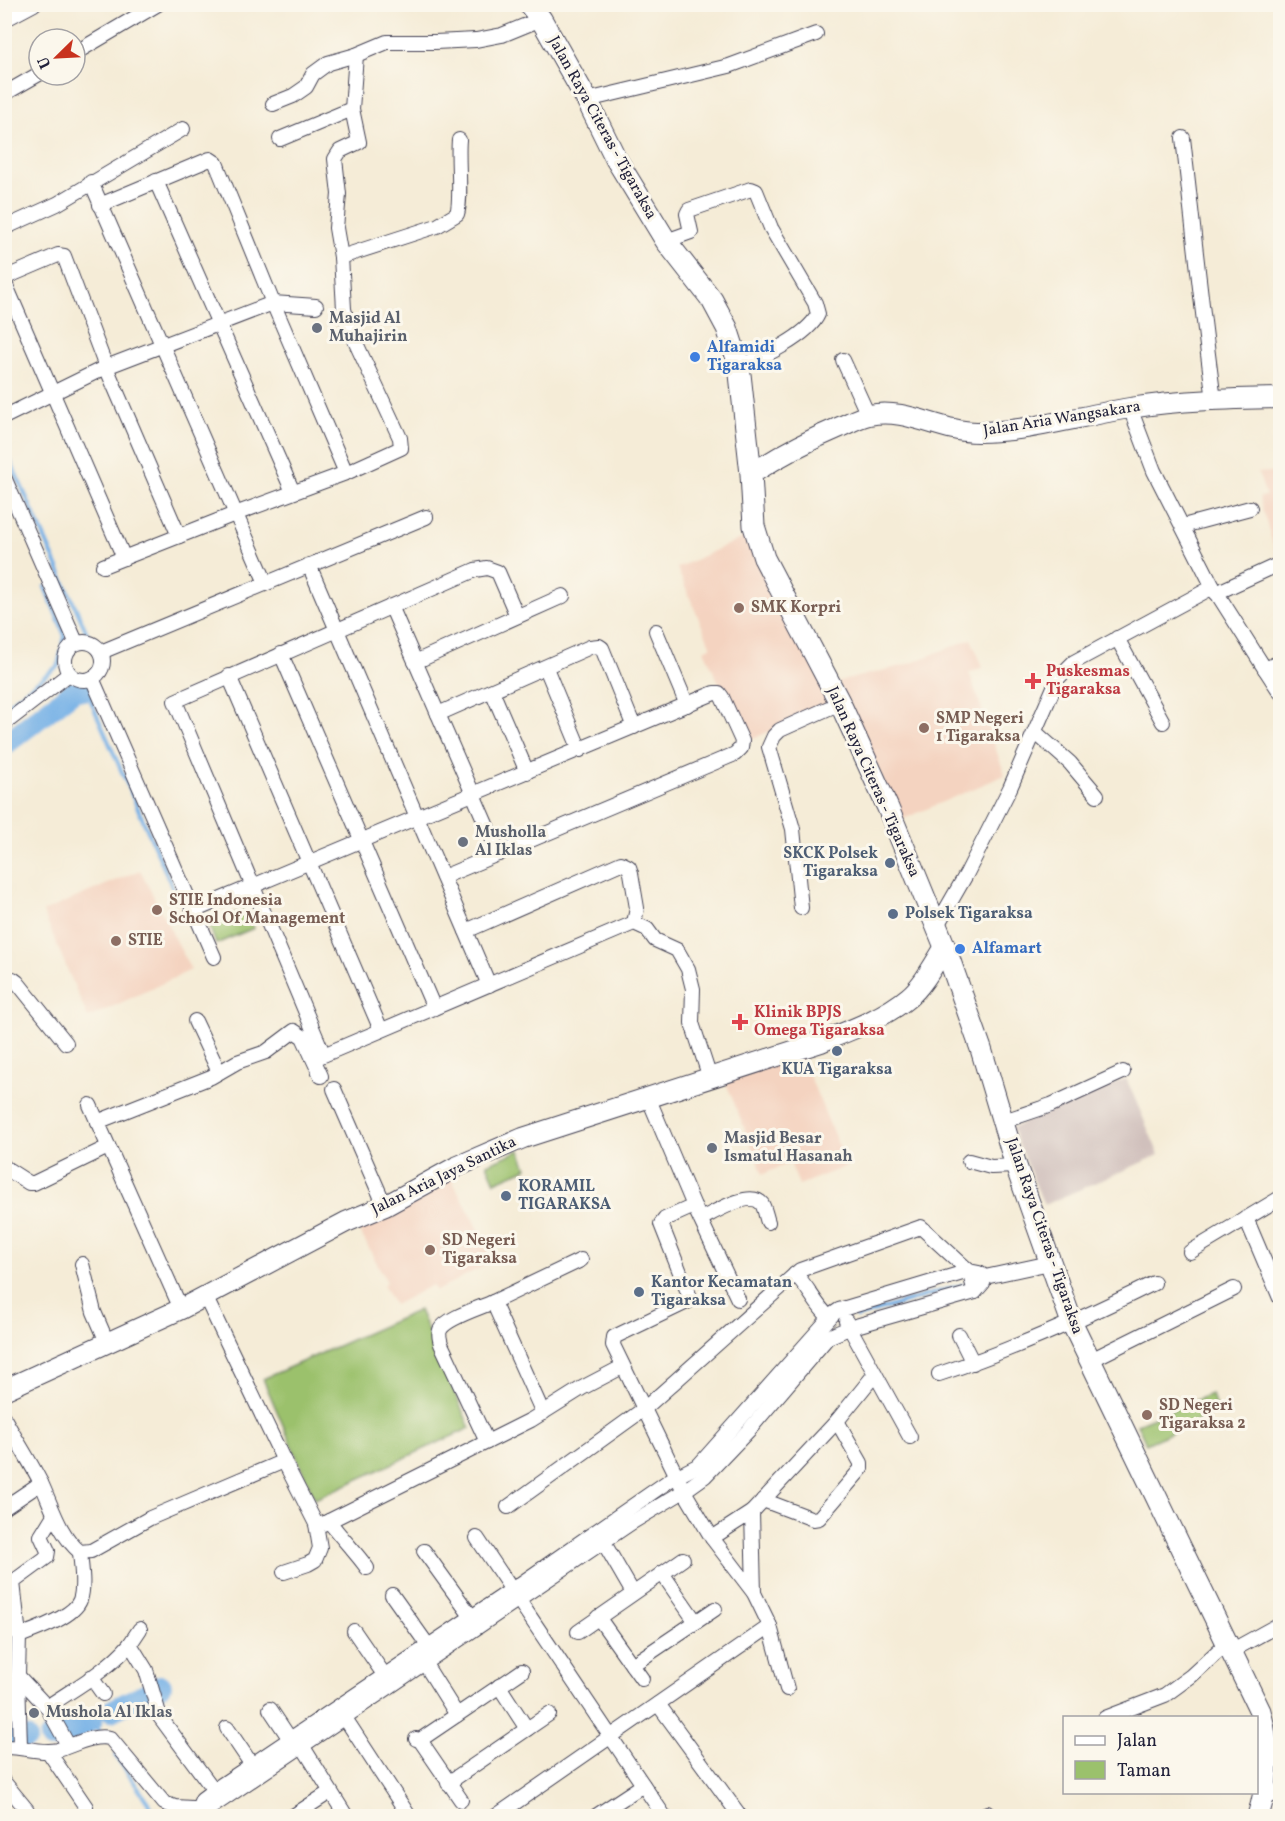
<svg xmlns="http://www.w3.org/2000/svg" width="1285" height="1821" font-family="Vollkorn,serif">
<rect width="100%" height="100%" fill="#fbf7ec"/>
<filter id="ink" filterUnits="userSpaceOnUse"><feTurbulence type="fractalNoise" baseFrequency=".0167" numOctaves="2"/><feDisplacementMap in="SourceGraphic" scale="12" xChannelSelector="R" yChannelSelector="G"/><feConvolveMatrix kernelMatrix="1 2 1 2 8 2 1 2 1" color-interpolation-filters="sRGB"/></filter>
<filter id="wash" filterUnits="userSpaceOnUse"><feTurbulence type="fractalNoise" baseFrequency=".008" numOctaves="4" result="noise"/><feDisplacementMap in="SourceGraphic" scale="24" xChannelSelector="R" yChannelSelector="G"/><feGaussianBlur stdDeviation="1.35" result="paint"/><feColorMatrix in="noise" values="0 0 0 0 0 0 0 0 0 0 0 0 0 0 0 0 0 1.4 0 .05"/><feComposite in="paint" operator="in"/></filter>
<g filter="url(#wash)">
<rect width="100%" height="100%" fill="#f5ecd7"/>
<!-- built -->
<g fill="#f4d3c0">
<polygon points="1280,471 1280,567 1259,498 1266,495 1258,473"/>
<polygon points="749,535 832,702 746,742 704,650 711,647 677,568"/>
<polygon points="971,639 983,667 969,673 1005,775 901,820 838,682 909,664"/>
<polygon points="140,870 191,970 88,1018 43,912"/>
<polygon points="800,1053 847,1166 799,1185 790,1163 763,1174 726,1083"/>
<polygon points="451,1178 495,1260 436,1291 432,1285 394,1305 383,1285 387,1282 358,1228"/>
</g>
<!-- industrial -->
<polygon fill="#d0c0bc" points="1126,1078 1159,1155 1044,1205 1012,1128"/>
<!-- green -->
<g fill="#9bc16c" stroke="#5e7254" stroke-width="1.5">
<polygon points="246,909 254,928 216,944 208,923"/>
<polygon points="520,1150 527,1168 495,1182 487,1164"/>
<polygon points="419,1310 470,1428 315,1499 263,1379"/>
<polygon points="1211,1394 1219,1411 1146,1444 1137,1424"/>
</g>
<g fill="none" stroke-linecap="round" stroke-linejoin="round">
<!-- stream -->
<g stroke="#74b0e6" stroke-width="4">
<polyline points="4,447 87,633"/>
<polyline points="86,690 178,900"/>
<polyline points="4,707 58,666 65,636 45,587"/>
<polyline points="856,1317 962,1285"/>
<polyline points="747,1421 763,1404"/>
<polyline points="92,1720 102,1735"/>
<polyline points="116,1756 153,1810 168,1814 184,1814"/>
</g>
<!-- river -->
<g stroke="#74b0e6" stroke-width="22">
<polyline points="4,745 76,689 86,690"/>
<polyline points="111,1711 161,1686"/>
<polyline points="4,1737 26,1738"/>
<polyline points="50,1738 58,1738 92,1720"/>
</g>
</g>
</g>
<g filter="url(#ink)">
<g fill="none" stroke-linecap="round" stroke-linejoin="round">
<defs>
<g id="street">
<polyline points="4,20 34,4"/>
<polyline points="75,53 158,4"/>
<polyline points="4,94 39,74"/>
<polyline points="587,100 729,66 816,34"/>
<polyline points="273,104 293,96 306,87 313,74 328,63 356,55 387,42 435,42 476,40 502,35 541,19"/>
<path d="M1183,138C1193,225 1202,313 1214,400"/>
<polyline points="280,139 352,109 356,55"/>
<polyline points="156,181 293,492"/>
<polyline points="91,182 266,583"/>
<polyline points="100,205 210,159 216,163 273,303 346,473"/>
<polyline points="4,228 57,204 183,129"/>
<path d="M666,241L691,232L687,214L689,210L751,189L756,191L771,228L815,303L818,314C809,335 761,359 739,365"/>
<path d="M341,257L437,226L457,214C462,199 457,159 459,140"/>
<polyline points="4,278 58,255 64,256 106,367 179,536"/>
<polyline points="4,281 124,558"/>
<polyline points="843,360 868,415"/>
<polyline points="1130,408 1154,471 1213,587 1265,669 1280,662"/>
<polyline points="4,417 106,367 273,303 316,306"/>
<polyline points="4,477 76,642"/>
<polyline points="1183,526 1250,508"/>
<polyline points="309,565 489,985"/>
<polyline points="103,566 235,514 346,473 401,448 400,438 349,328 344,309 341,257 336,228 339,194 335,159 340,151 359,142 352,109"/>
<polyline points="1216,593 1275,566"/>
<polyline points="391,606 499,854"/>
<polyline points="656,631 687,705"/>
<polyline points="1117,638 1163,722"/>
<circle cx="84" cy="661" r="19"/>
<polyline points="101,652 426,517"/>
<polyline points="281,654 434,1008"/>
<polyline points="415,662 563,596"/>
<polyline points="546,668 580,750"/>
<polyline points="1265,669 1280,692"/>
<polyline points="229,676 381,1030"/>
<polyline points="92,678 214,957"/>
<polyline points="492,691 527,772"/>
<polyline points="438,714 590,647 599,646 602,648 634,727"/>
<polyline points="4,724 69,674"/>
<polyline points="1035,732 1070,763 1097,795"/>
<polyline points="801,908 793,829 769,747 774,736 780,730 840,703"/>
<polyline points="193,911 714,693 719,693 722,697 742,741 741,748 735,754 443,877"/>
<polyline points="936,927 967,873 1010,788 1058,678 1074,662 1213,587"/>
<polyline points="466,931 621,863 629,867 631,873 637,908 634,923"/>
<polyline points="4,979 13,979 17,982 66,1043"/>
<polyline points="195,1021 219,1072"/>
<polyline points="325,1053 322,1051 175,701 475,570 487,568 498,572 517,616"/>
<polyline points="314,1059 634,923 647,929 655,940 677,950 688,969 693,989 692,1023 710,1078"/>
<polyline points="334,1089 385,1206"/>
<polyline points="648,1097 694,1206 738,1299"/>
<polyline points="90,1105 181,1309"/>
<polyline points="1004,1121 1051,1105 1123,1072"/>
<polyline points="97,1122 211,1077 237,1062 266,1052 294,1031 303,1037 321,1076"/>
<polyline points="969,1161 991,1167 1016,1166"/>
<polyline points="4,1167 29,1183 34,1183 108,1147"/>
<polyline points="1246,1218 1280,1298"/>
<path d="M701,1219C713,1213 751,1189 762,1204C765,1209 766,1217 768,1222"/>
<polyline points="1190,1252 1280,1198"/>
<polyline points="82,1264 94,1312 107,1342"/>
<path d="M795,1274C809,1287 815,1305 829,1317"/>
<polyline points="205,1296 284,1461 316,1524 320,1548 315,1560 308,1564 284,1572"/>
<polyline points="493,1302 581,1260"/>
<polyline points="846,1321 910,1437"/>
<polyline points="959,1335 973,1363"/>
<polyline points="1089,1361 1234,1289"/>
<path d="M939,1374C1013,1350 1084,1318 1154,1283"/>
<path d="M4,1418C16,1440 30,1461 41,1483C52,1506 59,1535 80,1552L91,1551L150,1518L284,1461"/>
<path d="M487,1442L441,1344C440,1339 438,1335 440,1330C446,1318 480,1308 493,1302L543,1413"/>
<polyline points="763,1500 813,1519 819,1518 861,1469 861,1463 837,1421"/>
<polyline points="508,1507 644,1409 800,1270 921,1227 969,1271 975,1292"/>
<polyline points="4,1508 41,1483"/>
<polyline points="752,1512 837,1421 875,1374"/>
<path d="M329,1521C341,1538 355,1551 367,1568"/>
<polyline points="316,1524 323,1524 531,1420 582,1388 622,1367"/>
<polyline points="477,1538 664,1816"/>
<polyline points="712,1538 752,1512 754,1593"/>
<polyline points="604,1543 633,1593"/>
<polyline points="424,1551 476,1623"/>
<polyline points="662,1573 696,1622"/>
<polyline points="392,1595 434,1654"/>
<polyline points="598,1617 642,1679"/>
<polyline points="770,1626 787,1689"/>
<polyline points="140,1629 130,1644 146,1670 160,1717 219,1797"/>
<polyline points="354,1631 385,1676"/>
<polyline points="578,1632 683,1559"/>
<path d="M19,1636C35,1630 74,1617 80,1600C85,1586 81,1566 80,1552"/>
<polyline points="1231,1651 1280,1624"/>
<polyline points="425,1664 457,1715"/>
<polyline points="632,1665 715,1609"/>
<polyline points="18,1676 47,1707 68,1745"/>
<polyline points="91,1677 103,1694"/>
<polyline points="499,1686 527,1729"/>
<polyline points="658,1704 740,1816"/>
<path d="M47,1707C75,1688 108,1670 130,1644"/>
<polyline points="270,1709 290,1739"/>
<polyline points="345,1718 409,1816"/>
<polyline points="1105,1718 1165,1695 1191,1676 1227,1643"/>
<polyline points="227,1728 256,1771"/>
<polyline points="298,1739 346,1816"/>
<polyline points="416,1739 420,1740 522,1671"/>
<polyline points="420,1740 461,1800"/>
<path d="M4,1747C22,1746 41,1754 58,1750C74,1745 93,1734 110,1738L164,1803L175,1807L209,1809L631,1523L684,1491L705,1476L748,1431L828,1337L849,1328L975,1292L983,1283L985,1277"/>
<polyline points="20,1747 18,1676 19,1636 13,1582 47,1557 48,1551 41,1536 54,1515"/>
<polyline points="48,1751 86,1807"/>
<polyline points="4,1782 27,1810"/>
<polyline points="448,1783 549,1714"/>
<polyline points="1264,1799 1280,1791"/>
<polyline points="198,1808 202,1799 214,1790 513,1589 670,1480 699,1465 833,1314 839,1310 969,1271 979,1273 985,1277 1050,1263"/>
<polyline points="987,1813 988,1816"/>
<polyline points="293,1816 330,1792"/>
<polyline points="496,1816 770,1626 754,1593 712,1538 684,1491 613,1345 614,1337 691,1300 661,1224 665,1219 694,1206"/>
<polyline points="596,1816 643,1785"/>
</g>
<g id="secondary">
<path d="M751,474C779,456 809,440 840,427C849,423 859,417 869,415C907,407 940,432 977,432C1029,432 1079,416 1130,408C1180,400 1230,399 1280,398"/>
<path d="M4,1390L181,1309L346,1222L385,1206L456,1167L523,1138L821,1042C851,1030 884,1018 909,997C924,984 934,964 945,947"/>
</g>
<path id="primary" d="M529,4L541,19L587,100L616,159L666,241L712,300L727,328L739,365L751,474L754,526L764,558L840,703L888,808L945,947L981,1049L1016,1166L1072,1323L1260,1711C1270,1747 1269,1782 1258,1816"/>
</defs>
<!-- street casing -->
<use href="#street" stroke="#424052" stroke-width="16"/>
<!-- secondary casing -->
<use href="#secondary" stroke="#424052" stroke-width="22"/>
<!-- primary casing -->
<use href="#primary" stroke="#424052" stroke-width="23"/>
<!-- street -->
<use href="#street" stroke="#fff" stroke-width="14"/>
<!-- secondary -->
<use href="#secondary" stroke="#fff" stroke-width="20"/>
<!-- primary -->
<use href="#primary" stroke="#fff" stroke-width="21"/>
</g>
</g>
<!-- markers -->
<g fill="#6b7280" stroke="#fbf7ec" stroke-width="2">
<circle cx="317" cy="328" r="6"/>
<circle cx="463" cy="842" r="6"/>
<circle cx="712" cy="1148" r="6"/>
<circle cx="34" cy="1713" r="6"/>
</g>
<g fill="#3f7fe0" stroke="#fbf7ec" stroke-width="2">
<circle cx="695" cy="357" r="6"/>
<circle cx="960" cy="949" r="6"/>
</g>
<g fill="#8d6e63" stroke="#fbf7ec" stroke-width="2">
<circle cx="739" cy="608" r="6"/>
<circle cx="924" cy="728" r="6"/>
<circle cx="157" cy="910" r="6"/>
<circle cx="116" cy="941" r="6"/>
<circle cx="430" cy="1250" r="6"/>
<circle cx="1147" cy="1415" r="6"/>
</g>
<g fill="#e0444e" stroke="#fbf7ec" stroke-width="2">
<path d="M1030 672h6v6h6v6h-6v6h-6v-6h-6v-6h6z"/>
<path d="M737 1013h6v6h6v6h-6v6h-6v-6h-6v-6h6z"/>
</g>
<g fill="#5c6f8a" stroke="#fbf7ec" stroke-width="2">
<circle cx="890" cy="863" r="6"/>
<circle cx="893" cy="914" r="6"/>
<circle cx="837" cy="1051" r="6"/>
<circle cx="506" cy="1196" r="6"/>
<circle cx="639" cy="1292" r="6"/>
</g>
<g text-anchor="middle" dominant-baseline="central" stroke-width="6" stroke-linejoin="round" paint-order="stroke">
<!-- street labels -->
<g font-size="16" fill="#22223b" stroke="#fbf7ec">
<text transform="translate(602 128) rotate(61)">Jalan Raya Citeras - Tigaraksa</text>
<text transform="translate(1062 419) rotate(-9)">Jalan Aria Wangsakara</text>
<text transform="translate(873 782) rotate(66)">Jalan Raya Citeras - Tigaraksa</text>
<text transform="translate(444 1176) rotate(-26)">Jalan Aria Jaya Santika</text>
<text transform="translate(1044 1236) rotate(71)">Jalan Raya Citeras - Tigaraksa</text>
</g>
<!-- worship labels -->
<g font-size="16" font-weight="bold" fill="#5b616d" stroke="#fbf7ec" text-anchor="start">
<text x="329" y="319">Masjid Al<tspan x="329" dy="18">Muhajirin</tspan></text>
<text x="475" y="833">Musholla<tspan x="475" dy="18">Al Iklas</tspan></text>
<text x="724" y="1139">Masjid Besar<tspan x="724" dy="18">Ismatul Hasanah</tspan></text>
<text x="46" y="1713">Mushola Al Iklas</text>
</g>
<!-- shop labels -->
<g font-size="16" font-weight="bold" fill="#366cbe" stroke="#fbf7ec" text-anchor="start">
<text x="707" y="348">Alfamidi<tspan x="707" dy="18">Tigaraksa</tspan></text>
<text x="972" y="949">Alfamart</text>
</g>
<!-- education labels -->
<g font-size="16" font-weight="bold" fill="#785e54" stroke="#fbf7ec" text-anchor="start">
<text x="751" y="608">SMK Korpri</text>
<text x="936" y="719">SMP Negeri<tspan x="936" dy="18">1 Tigaraksa</tspan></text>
<text x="169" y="901">STIE Indonesia<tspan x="169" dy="18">School Of Management</tspan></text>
<text x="128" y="941">STIE</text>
<text x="442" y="1241">SD Negeri<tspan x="442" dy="18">Tigaraksa</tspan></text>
<text x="1159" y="1406">SD Negeri<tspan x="1159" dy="18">Tigaraksa 2</tspan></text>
</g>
<!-- health labels -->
<g font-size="16" font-weight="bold" fill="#be3a42" stroke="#fbf7ec" text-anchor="start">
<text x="1046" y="672">Puskesmas<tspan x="1046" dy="18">Tigaraksa</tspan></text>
<text x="754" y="1013">Klinik BPJS<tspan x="754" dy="18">Omega Tigaraksa</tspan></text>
</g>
<!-- service labels -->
<g font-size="16" font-weight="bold" fill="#4e5e75" stroke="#fbf7ec" text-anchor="start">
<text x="878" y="854" text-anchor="end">SKCK Polsek<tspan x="878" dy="18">Tigaraksa</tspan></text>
<text x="905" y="914">Polsek Tigaraksa</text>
<text x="837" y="1070" text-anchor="middle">KUA Tigaraksa</text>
<text x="518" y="1187">KORAMIL<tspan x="518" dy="18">TIGARAKSA</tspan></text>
<text x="651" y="1283">Kantor Kecamatan<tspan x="651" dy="18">Tigaraksa</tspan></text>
</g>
</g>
<!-- margin -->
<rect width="1285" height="1821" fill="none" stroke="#fbf7ec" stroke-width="24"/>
<!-- legend -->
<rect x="1063" y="1716" width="195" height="78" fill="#fbf7ec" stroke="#a4a2a5" stroke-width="1.5"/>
<rect x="1075" y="1736" width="30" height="9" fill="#ffffff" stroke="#a4a2a5" stroke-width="1.5"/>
<text x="1117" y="1746" font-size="18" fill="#22223b">Jalan</text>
<rect x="1075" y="1761" width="30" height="18" fill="#9bc16c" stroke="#a4a2a5" stroke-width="1.5"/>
<text x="1117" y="1776" font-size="18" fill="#22223b">Taman</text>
<!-- north arrow -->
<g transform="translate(57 57) rotate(246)"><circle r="28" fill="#fbf7ec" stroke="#a4a2a5" stroke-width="1.5"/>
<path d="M0-4.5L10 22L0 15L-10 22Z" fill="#c8321e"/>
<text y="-9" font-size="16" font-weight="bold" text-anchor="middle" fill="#22223b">U</text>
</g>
</svg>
